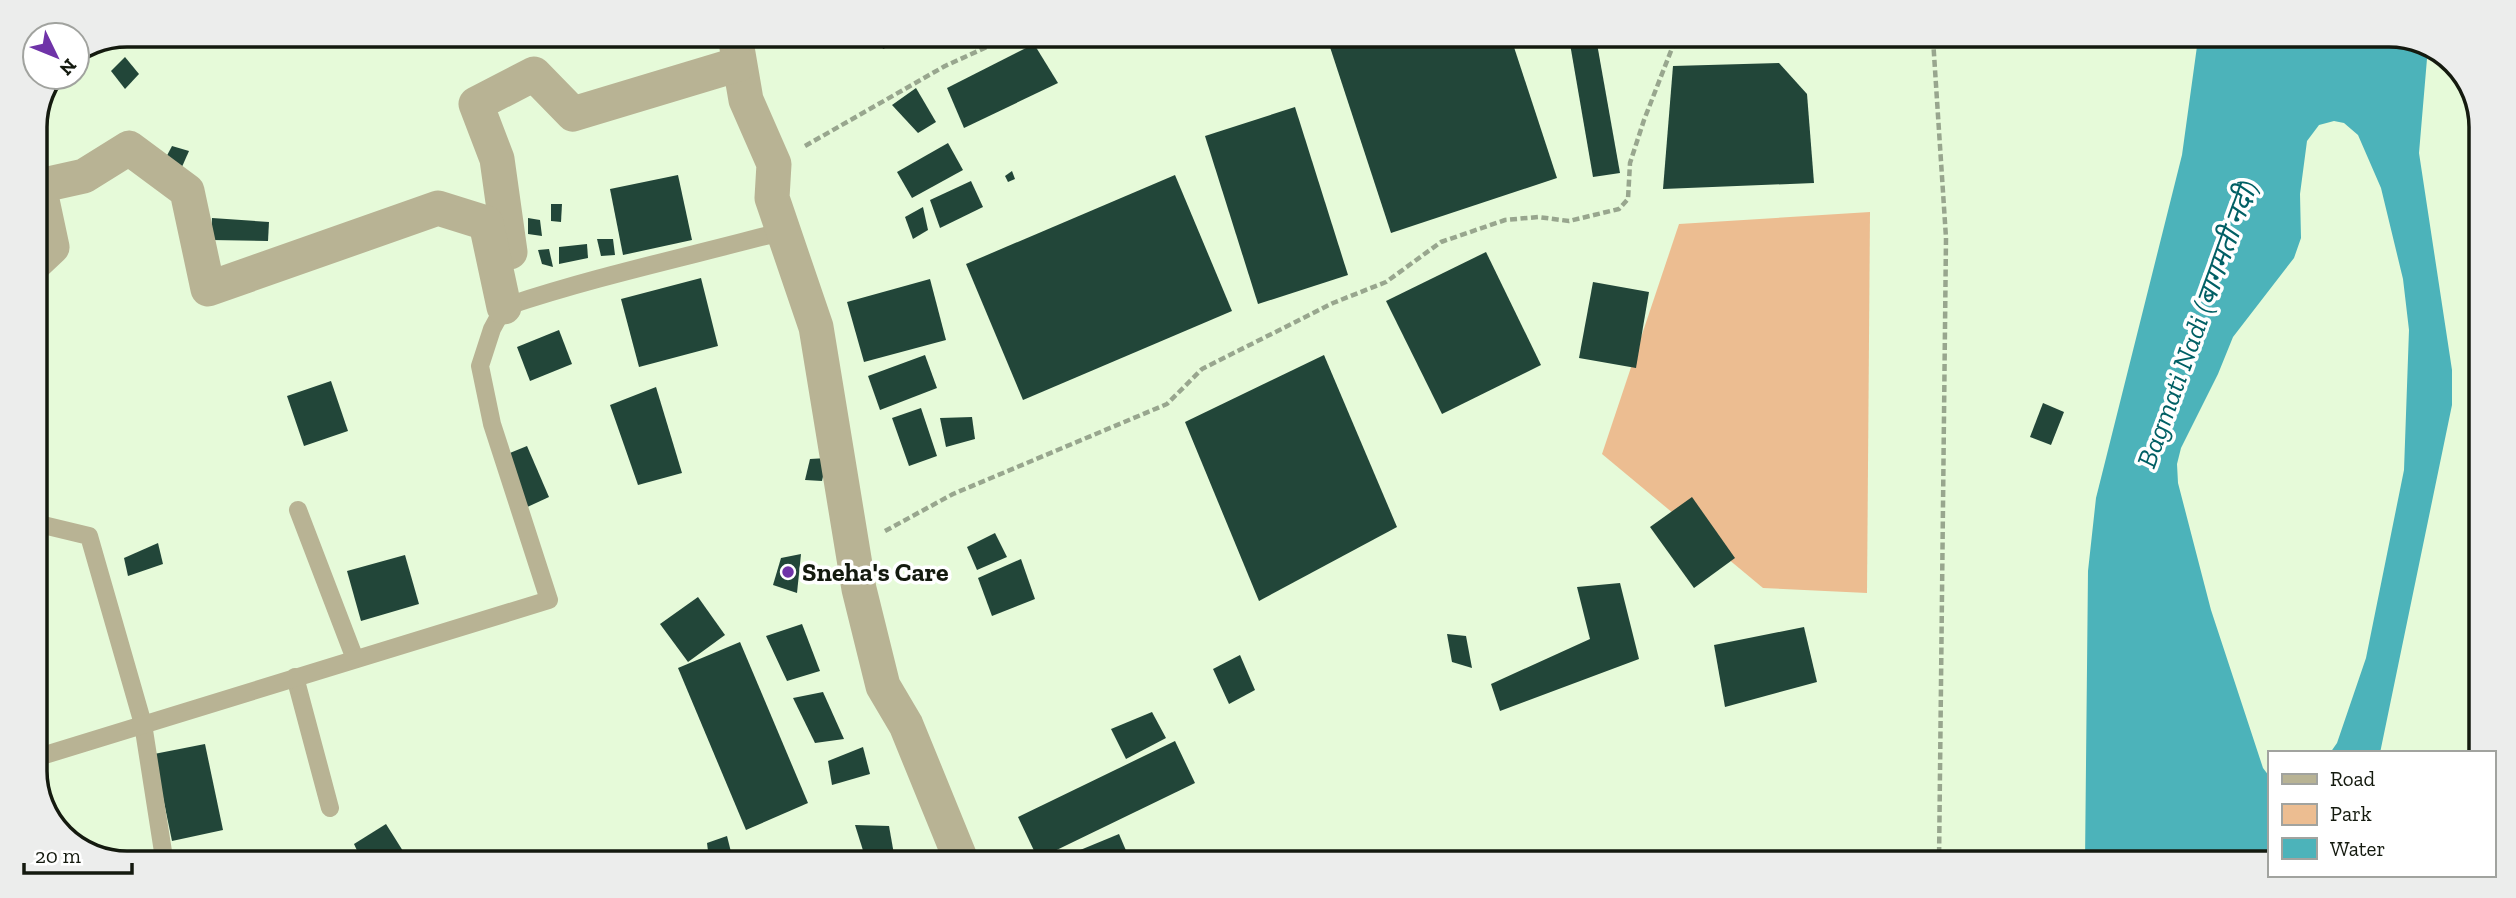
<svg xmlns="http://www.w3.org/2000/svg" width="2516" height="898" font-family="'Zilla Slab','Noto Sans Devanagari',serif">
<rect width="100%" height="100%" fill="#e6fad9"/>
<!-- green -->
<polygon fill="#ecbd91" points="1870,212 1867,593 1763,588 1602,454 1679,224"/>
<!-- water -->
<polygon fill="#4cb3ba" points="2198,39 2418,40 2428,47 2419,153 2452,370 2452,405 2380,753 2330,753 2337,743 2366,658 2404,470 2409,330 2403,279 2381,188 2358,135 2344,123 2334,121 2319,125 2307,141 2300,194 2301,238 2294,258 2233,337 2218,374 2181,448 2177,464 2178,483 2211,610 2263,768 2269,776 2269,863 2085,862 2088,571 2096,498 2182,155"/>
<!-- building -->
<g fill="#224639">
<polygon points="879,37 910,37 883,49"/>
<polygon points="1327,38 1511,38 1557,178 1391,233"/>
<polygon points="1569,38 1596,38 1620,173 1593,177"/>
<polygon points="1034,44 1058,83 964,128 947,88"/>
<polygon points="125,57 139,74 125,89 111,71"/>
<polygon points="1779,63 1807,94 1814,183 1663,189 1673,66"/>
<polygon points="916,88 936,122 918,133 892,105"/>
<polygon points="1295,107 1348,275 1258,304 1205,136"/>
<polygon points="948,143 963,170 912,198 897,172"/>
<polygon points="172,146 189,151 181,169 162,165"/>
<polygon points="1012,171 1015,179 1008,182 1005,176"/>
<polygon points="678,175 692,240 623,255 610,189"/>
<polygon points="1175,175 1232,311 1023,400 966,264"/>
<polygon points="971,181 983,207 940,228 930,200"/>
<polygon points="551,204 562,204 561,222 551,221"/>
<polygon points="923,207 928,230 913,239 905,217"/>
<polygon points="212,218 269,222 268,241 211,240"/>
<polygon points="528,218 540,220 542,236 528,234"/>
<polygon points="597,239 613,239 615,255 601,256"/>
<polygon points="587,244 588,258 559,264 559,247"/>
<polygon points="549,249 553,267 542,264 538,250"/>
<polygon points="1486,252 1541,365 1442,414 1386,301"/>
<polygon points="701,278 718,346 639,367 621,299"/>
<polygon points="930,279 946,340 864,362 847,302"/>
<polygon points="1593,282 1649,292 1636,368 1579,358"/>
<polygon points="559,330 572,364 530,381 517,347"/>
<polygon points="925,355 937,388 880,410 868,376"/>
<polygon points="1324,355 1397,527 1259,601 1185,422"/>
<polygon points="331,381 348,431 304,446 287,396"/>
<polygon points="656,387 682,473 638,485 610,405"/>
<polygon points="2043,403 2064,412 2051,445 2030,437"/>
<polygon points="921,408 937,456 909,466 892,418"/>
<polygon points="972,417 975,439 946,447 940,418"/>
<polygon points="527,446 549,497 523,509 500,457"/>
<polygon points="827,458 822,481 805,480 810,459"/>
<polygon points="1692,497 1735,558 1694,588 1650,527"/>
<polygon points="995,533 1007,557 977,570 967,547"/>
<polygon points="158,543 163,564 128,576 124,558"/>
<polygon points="801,554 797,593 773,585 781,558"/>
<polygon points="405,555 419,604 361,621 347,571"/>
<polygon points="1021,559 1035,599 992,616 978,578"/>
<polygon points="1620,583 1639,659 1500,711 1491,684 1590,639 1577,587"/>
<polygon points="698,597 725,635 688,662 660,624"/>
<polygon points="802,624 820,671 787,681 766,636"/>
<polygon points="1804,627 1817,682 1725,707 1714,645"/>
<polygon points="1447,634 1466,636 1472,668 1452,662"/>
<polygon points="740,642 808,803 746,830 678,668"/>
<polygon points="1240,655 1255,690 1229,704 1213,669"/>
<polygon points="823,692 844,739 815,743 793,698"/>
<polygon points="1152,712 1166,738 1126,759 1111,729"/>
<polygon points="1175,741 1195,783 1038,859 1018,817"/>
<polygon points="205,744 223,830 172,841 154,754"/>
<polygon points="863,747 870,774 832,785 828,761"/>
<polygon points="386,824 408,859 361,859 354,844"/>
<polygon points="855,825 889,826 895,860 866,860"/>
<polygon points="1119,834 1130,860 1056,860"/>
<polygon points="727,836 733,860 709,859 707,843"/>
</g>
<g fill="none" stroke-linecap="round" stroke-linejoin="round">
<!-- path -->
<g stroke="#98a68e" stroke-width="4.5" stroke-dasharray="7 3.5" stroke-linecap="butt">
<polyline points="1933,39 1946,238 1939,862"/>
<polyline points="805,146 945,66 1009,37"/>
<polyline points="885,531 953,494 1167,404 1202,369 1333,303 1386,282 1441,242 1505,220 1538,217 1569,221 1619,209 1628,199 1630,163 1644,120 1676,38"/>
</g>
<!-- lane -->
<g stroke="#b8b394" stroke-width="18">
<polyline points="298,510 355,659"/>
<polyline points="35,523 89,536 143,724 164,858"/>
<polyline points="295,677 330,808"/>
<path d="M35,758L549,600L492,424L480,366L492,329L504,307C596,276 691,256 784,231"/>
</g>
<!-- street -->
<g stroke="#b8b394" stroke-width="35">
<polyline points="735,36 746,100 774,164 772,198 816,327 859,589 883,686 906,725 961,860"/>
<polyline points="510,252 497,159 476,104 534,74 573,114 739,64"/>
<polyline points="35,263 52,247 39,186 84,176 129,148 187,191 208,289 438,208 486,223 504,307"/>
</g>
</g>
<!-- markers -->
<circle fill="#6f33a8" stroke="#fff" stroke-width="2.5" cx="788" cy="572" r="7"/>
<g text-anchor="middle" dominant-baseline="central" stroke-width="7" stroke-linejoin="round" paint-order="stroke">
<!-- poi labels -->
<g font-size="26" font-weight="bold" fill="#141a0f" stroke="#fff" text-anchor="start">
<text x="802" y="572">Sneha's Care</text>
</g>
<!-- water labels -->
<g font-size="28" font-style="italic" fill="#005f64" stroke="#fff">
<text transform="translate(2197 324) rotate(-70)">Bagmati Nadi (बागमती नदी)</text>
</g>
</g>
<!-- crop -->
<path d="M0 0H2516V898H0ZM127 47H2389A80 80 0 0 1 2469 127V771A80 80 0 0 1 2389 851H127A80 80 0 0 1 47 771V127A80 80 0 0 1 127 47Z" fill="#ecedec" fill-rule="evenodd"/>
<path fill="none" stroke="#141a0f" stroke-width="3.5" d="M127 47H2389A80 80 0 0 1 2469 127V771A80 80 0 0 1 2389 851H127A80 80 0 0 1 47 771V127A80 80 0 0 1 127 47Z"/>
<!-- legend -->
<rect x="2268" y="751" width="228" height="126" fill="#ffffff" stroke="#a1a39f" stroke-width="2"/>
<rect x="2282" y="774" width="35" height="10" fill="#b8b394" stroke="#a1a39f" stroke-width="2"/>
<text x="2330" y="786" font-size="21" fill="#141a0f">Road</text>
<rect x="2282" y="804" width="35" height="21" fill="#ecbd91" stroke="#a1a39f" stroke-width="2"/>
<text x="2330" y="821" font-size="21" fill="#141a0f">Park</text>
<rect x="2282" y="838" width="35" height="21" fill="#4cb3ba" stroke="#a1a39f" stroke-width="2"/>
<text x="2330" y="856" font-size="21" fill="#141a0f">Water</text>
<!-- north arrow -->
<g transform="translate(56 56) rotate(133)"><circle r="33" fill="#ffffff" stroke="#a1a39f" stroke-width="2"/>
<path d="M0-5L12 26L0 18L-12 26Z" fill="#6f33a8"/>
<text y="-10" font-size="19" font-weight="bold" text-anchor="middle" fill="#141a0f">N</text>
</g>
<!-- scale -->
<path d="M24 863v10h108v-10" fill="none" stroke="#141a0f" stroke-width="3.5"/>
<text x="35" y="863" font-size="21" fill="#141a0f" stroke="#ffffff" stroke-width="5" paint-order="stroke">20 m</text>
</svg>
